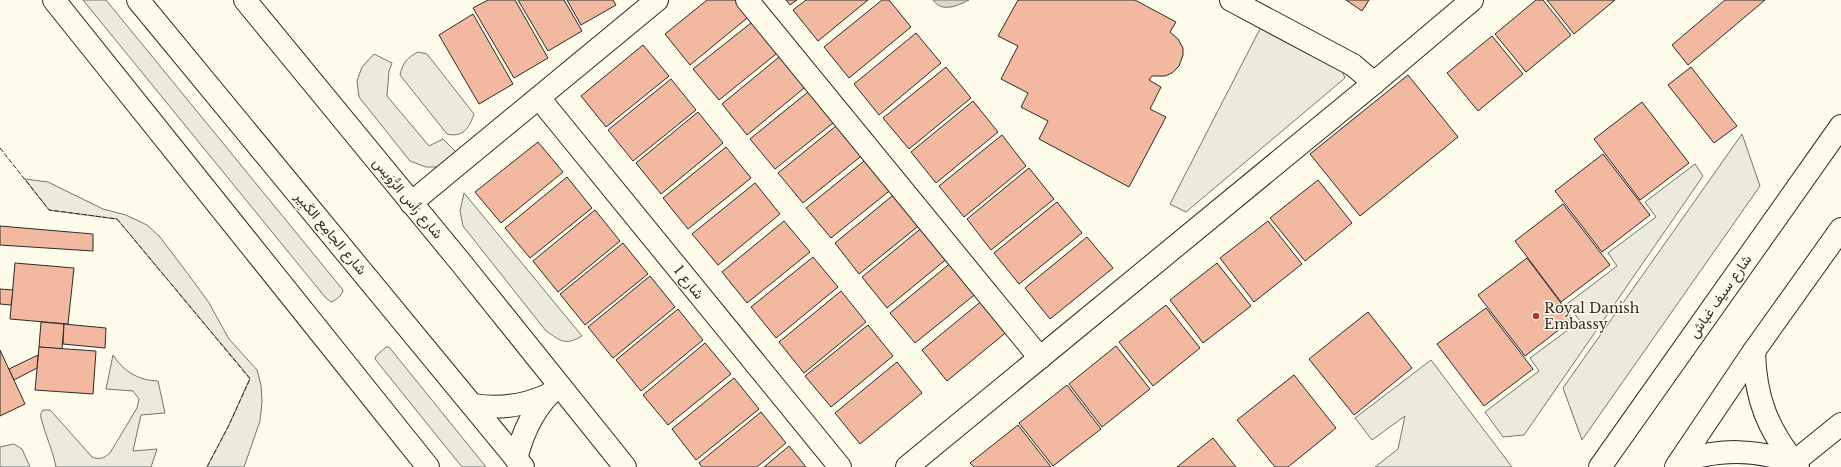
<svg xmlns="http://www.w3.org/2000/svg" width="1841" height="467" font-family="'Libre Baskerville',Vazirmatn,serif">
<rect width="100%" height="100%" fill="#fdfbea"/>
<!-- green -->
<g fill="#ecebdb" stroke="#74746e">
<path d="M83,0H106L343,290C342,296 336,300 331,302L325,297Z"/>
<polygon points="1261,27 1341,68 1345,78 1186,212 1170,204"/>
<path d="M418,52L427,54L474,114C469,128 463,138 447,134L400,75C403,62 407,58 418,52Z"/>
<polygon points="374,54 392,63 389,71 387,96 429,146 443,139 457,153 439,167 426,167 410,161 359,97 357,81 362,67"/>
<polygon points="1695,164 1703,176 1524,435 1503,437 1485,412 1539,371 1530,358 1580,321 1567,304 1617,266 1608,253 1656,217 1645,202"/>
<polygon points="25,179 48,182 103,209 126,215 147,225 160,237 194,282 209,303 229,339 257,370 261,385 262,402 260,421 244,467 207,467 229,425 250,378 117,219 49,210"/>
<path d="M464,193L582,336C565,346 561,341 546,331L463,226L460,211Z"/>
<polygon points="386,347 389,347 486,467 462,467 375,359 376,356"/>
<path d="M113,355C124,372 138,380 158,381L165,413L141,415L133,451L157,449L151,467H56C53,450 45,435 41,418C40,415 41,413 43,410H50L52,412L92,457C100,460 104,458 110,453L137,408L139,399L133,391L106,389Z"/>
<polygon points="1431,360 1512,467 1375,467 1398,449 1405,416 1372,440 1355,418"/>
<polygon points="14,444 22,449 30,467 0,467 0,447"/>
</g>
<!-- parking -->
<polygon fill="#eceadb" stroke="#74746e" points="1742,134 1760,186 1582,440 1563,388"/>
<!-- water -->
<path fill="#d8d7c9" stroke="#74746e" d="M933,0H969C957,6 942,13 933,0Z"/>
<!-- building -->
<g fill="#f2b8a0" stroke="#2b2b2b">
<polygon points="488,0 515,0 548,58 514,78 473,8"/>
<polygon points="518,0 564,0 582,31 548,51"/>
<polygon points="567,0 613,0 616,5 581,25"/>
<polygon points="707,0 741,0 752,14 690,65 665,34"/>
<polygon points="786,0 797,0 790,5"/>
<polygon points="806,0 868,0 818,41 793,10"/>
<polygon points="882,0 889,0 911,27 849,78 824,47"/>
<polygon points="1018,0 1135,0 1176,22 1170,32 1178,39 1183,48 1183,55 1179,66 1172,73 1165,76 1152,76 1149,80 1161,87 1150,109 1166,117 1129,187 1039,139 1048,121 1021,107 1028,93 1001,79 1018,46 998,36"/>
<polygon points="1346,0 1369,0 1362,11"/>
<polygon points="1536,0 1543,0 1571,35 1526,72 1495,34"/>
<polygon points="1547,0 1615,0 1574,34"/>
<polygon points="1725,0 1765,0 1688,65 1672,45"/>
<polygon points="473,14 513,84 479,104 439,35"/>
<polygon points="756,19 781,50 719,100 693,69"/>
<polygon points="916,33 941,63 879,115 854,84"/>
<polygon points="1492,36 1523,74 1478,111 1447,73"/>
<polygon points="643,45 669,76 606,127 581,96"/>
<polygon points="784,53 809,84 747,135 722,104"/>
<polygon points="946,67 971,98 909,149 883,118"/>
<polygon points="1691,67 1737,126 1714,143 1668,85"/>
<polygon points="1408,75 1458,137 1360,216 1310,154"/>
<polygon points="671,79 696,110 633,161 608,130"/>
<polygon points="813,88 838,119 775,169 750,139"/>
<polygon points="973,101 998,132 936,183 911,152"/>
<polygon points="1642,102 1689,163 1640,200 1594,139"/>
<polygon points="698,112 723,143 661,194 636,163"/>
<polygon points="841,122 865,153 803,203 778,173"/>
<polygon points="1002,135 1026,166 964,217 939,186"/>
<polygon points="538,142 563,172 501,223 475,192"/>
<polygon points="726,147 751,178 688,229 663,198"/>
<polygon points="1603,154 1650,215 1602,252 1555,191"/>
<polygon points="869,157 893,188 831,238 806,208"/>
<polygon points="1029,168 1054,199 991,250 967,219"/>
<polygon points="567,177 592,208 530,258 505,228"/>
<polygon points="1318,180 1352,223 1305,261 1270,218"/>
<polygon points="755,183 780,214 718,265 692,234"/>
<polygon points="897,192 922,223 859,274 835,243"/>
<polygon points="1057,202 1082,233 1019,284 994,253"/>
<polygon points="1563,204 1610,265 1561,302 1515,241"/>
<polygon points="595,210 620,241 558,292 533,261"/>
<polygon points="784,221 810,252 747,303 722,272"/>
<polygon points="1268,221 1302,264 1254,302 1220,258"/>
<polygon points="0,226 93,234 93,251 0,245"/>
<polygon points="924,226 949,257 887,308 862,277"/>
<polygon points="1087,237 1113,268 1050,319 1025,288"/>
<polygon points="623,243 648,274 585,325 560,294"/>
<polygon points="813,257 838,287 776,338 751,307"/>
<polygon points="1527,258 1573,319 1525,356 1478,295"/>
<polygon points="953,261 978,292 915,343 890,313"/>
<polygon points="15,263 74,268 68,324 10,319"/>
<polygon points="1217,263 1251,306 1203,343 1170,300"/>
<polygon points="650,276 675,307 613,358 588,327"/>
<polygon points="0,289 13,290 11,305 0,304"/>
<polygon points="841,291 866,322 804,373 779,342"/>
<polygon points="984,299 1009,330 947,381 922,350"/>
<polygon points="1166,305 1200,348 1153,386 1119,342"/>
<polygon points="1486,308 1533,369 1484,406 1437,344"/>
<polygon points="678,309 703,340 641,391 616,360"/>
<polygon points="1368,312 1412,368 1354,415 1309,359"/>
<polygon points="41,322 64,324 62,349 39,347"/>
<polygon points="64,324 106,328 105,348 63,344"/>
<polygon points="868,325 893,356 831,407 805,376"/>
<polygon points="705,343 731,374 668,425 643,395"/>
<polygon points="1116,346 1150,389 1102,427 1069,384"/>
<polygon points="39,347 96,351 93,394 35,390"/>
<polygon points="0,350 25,404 0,416"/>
<polygon points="38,355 37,368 14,380 9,369"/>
<polygon points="897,362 922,393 860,444 835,413"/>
<polygon points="1294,375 1336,428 1288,467 1275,467 1237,420"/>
<polygon points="734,378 759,409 696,460 672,429"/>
<polygon points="1067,385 1101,429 1053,466 1019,423"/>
<polygon points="761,412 786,443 757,467 702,467 699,463"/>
<polygon points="1018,425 1051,467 974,467 970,463"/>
<polygon points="1213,438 1236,467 1177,467"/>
<polygon points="789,446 806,467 764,467"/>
</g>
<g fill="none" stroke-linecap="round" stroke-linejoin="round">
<defs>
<g id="minor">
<polyline points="245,0 462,264 625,467"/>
<polyline points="747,0 1040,358"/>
<polyline points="1231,0 1353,65 1374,83"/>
<polyline points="539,98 840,467"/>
<polyline points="411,203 657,0"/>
<path d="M1754,351C1755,399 1768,430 1798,467"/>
<path d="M473,405C500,409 522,406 546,396"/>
<path d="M516,459C523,431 535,405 558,386"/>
<path d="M1680,461C1722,449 1753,449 1794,462"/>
<polyline points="1794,462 1841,424"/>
<polyline points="907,467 1374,83 1472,0"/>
<polyline points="1600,467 1841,126"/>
<polyline points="1676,467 1754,351 1841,229"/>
</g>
<g id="major">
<polyline points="54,0 428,467"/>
<polyline points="138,0 523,467"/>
</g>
</defs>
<!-- minor casing -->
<use href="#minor" stroke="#2b2b2b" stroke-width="24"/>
<!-- major casing -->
<use href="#major" stroke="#2b2b2b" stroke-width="24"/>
<!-- minor -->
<use href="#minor" stroke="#fdfbea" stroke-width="22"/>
<!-- major -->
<use href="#major" stroke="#fdfbea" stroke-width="22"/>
<!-- fence -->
<polyline stroke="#2b2b2b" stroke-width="1" stroke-dasharray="5 2" stroke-linecap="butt" points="0,148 49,210 117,219 250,379 229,425 207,467"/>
</g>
<!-- markers -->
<circle fill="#c62828" stroke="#fdfbea" stroke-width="1.5" cx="1536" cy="316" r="4"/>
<g text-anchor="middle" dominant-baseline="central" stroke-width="3" stroke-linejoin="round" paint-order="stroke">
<!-- street labels -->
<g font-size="14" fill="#2b2b2b" stroke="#fdfbea">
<text transform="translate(408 198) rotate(50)">شارع رَأس الرُّوَيس</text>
<text transform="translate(331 233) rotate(50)">شارع الجامِع الكَبِير</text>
<text transform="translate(689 282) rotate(51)">شارع 1</text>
<text transform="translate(1720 296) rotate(-55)">شارع سيف غباش</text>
</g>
<!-- poi labels -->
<g font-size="14" fill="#2b2b2b" stroke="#fdfbea" text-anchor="start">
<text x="1544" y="308">Royal Danish<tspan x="1544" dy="16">Embassy</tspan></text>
</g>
</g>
</svg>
